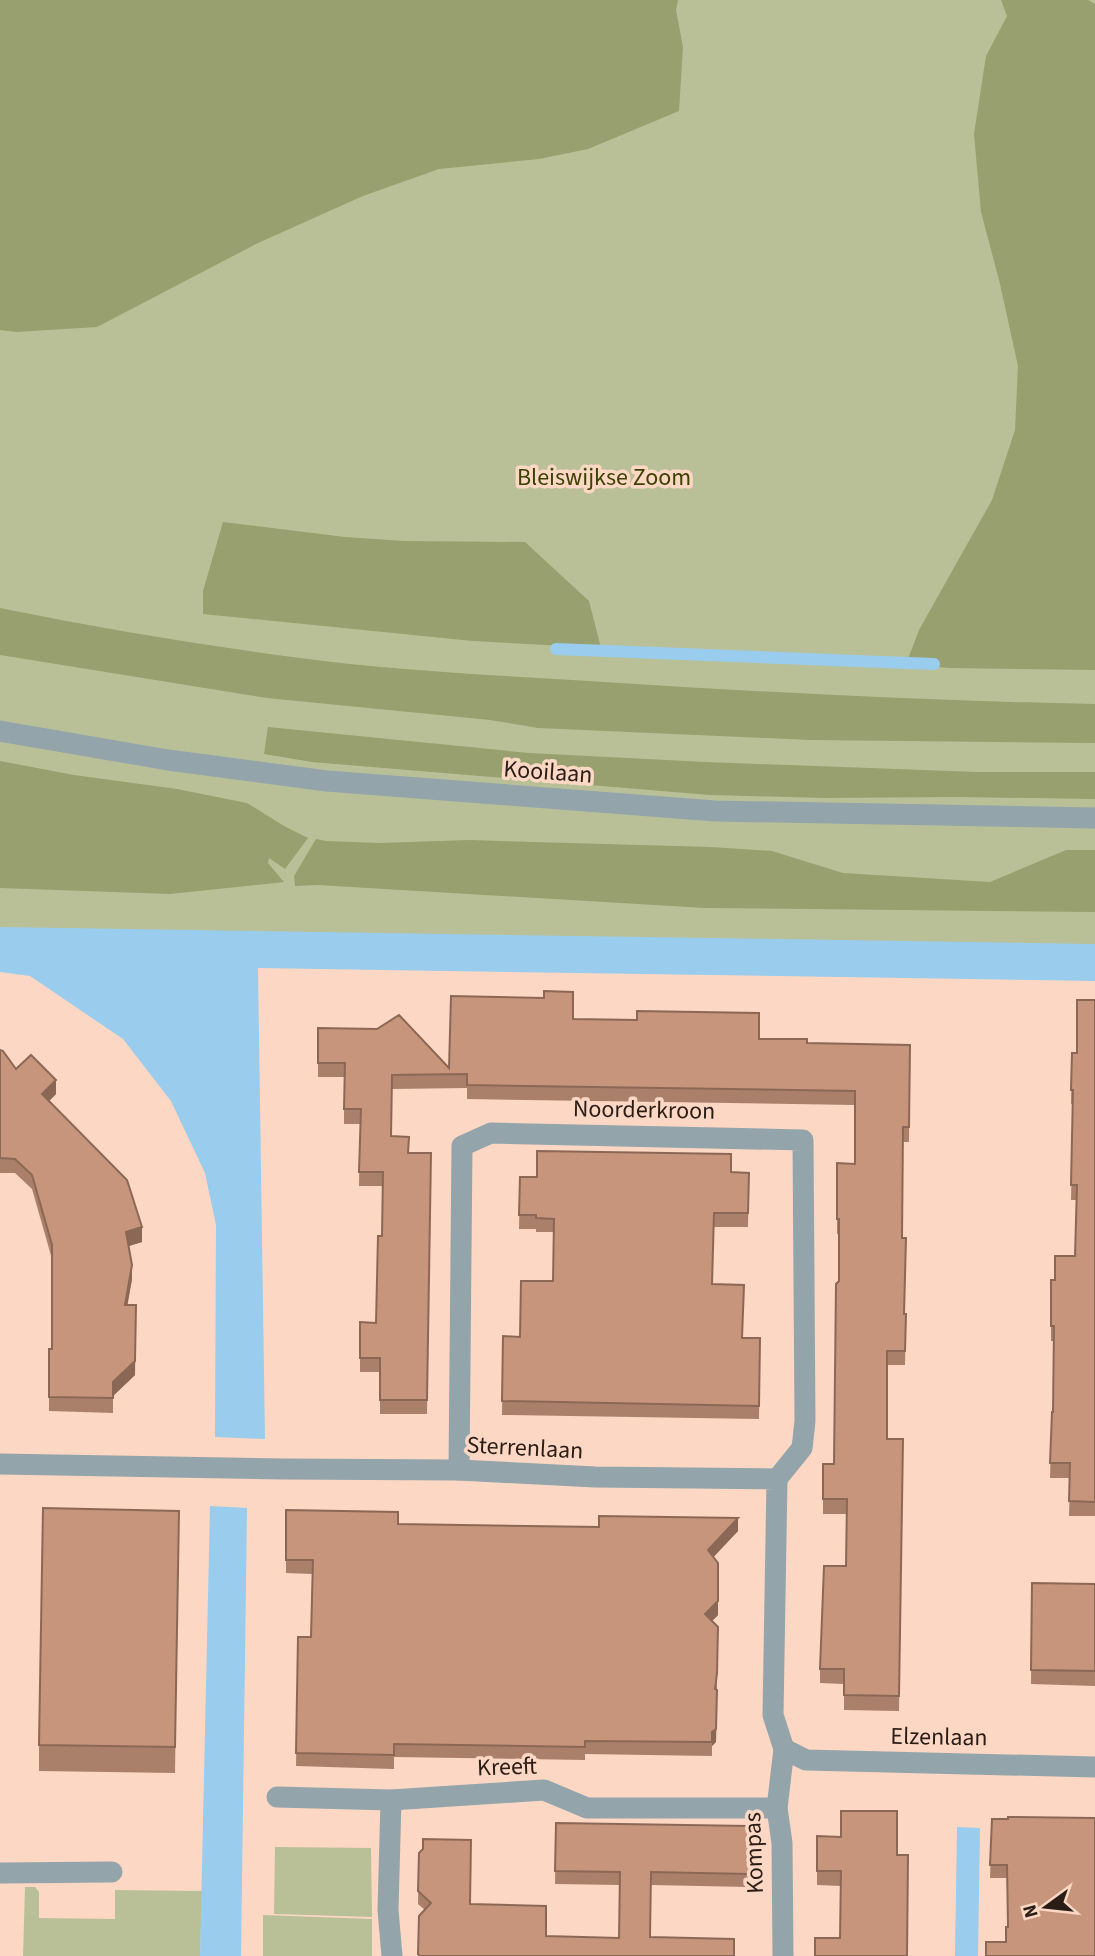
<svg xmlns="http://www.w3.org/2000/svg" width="1095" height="1956" font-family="'Source Sans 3',sans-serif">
<rect width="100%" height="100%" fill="#fcd7c4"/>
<!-- green -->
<g fill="#b9c097">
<polygon points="0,0 1095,0 1095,965 0,943"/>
<polygon points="275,1847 371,1848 372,1917 274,1914"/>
<polygon points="25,1887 35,1887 39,1892 39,1918 115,1919 115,1890 202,1891 200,1956 23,1956"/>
<polygon points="263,1915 372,1919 372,1956 263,1956"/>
</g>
<!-- forest -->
<g fill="#97a06e">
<polygon points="0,0 678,0 676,10 683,47 679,111 588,149 539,159 439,169 363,196 258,243 97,327 16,332 0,330"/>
<polygon points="1001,0 1088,0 1095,4 1095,670 949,668 906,664 919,630 992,500 1015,430 1018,366 1000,284 981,212 974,134 986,56 1007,16"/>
<polygon points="223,522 345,537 404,541 525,542 589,601 601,648 473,641 203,614 203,591"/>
<path d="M0,608C99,628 200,645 300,658C406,672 513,676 620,683C778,693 936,701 1095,704V743L811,740L538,728L490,720L267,698L0,655Z"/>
<polygon points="268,727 529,753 706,762 977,772 1095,772 1095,799 957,797 824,798 710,795 312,762 264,754"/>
<polygon points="0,761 74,775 177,789 247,803 284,826 308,838 285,869 269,858 268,863 284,882 170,894 0,888"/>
<polygon points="316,839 326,841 380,843 469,840 711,847 772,851 843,873 990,882 1066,850 1095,850 1095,912 705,908 318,885 295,886 294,876"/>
</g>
<!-- water -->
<g fill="#9acced">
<polygon points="0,927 1095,944 1095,981 258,968 265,1439 215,1437 216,1225 205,1173 171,1101 123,1039 30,976 0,972"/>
<polygon points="210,1506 247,1508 241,1956 200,1956"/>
<polygon points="957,1827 980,1828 978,1956 955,1956"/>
</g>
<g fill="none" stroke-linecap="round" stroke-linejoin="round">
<!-- stream -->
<polyline stroke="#9acced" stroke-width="12" points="556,649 934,664"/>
<!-- lane -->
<polyline stroke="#93a4ab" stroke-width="21" points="0,1873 112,1872"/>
<!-- street -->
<g stroke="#93a4ab" stroke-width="21">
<polyline points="0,731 168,760 327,781 715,811 1095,818"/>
<polyline points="0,1464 283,1469 459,1470 595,1477 777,1479 773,1715 784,1749 777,1808 782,1843 783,1956"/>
<polyline points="459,1470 462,1146 491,1133 803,1140 805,1421 802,1448 777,1479"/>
<polyline points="784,1749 806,1760 1095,1767"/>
<polyline points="277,1797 391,1800 544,1790 587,1808 777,1808"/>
<polyline points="391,1800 388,1910 392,1956"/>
</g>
</g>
<!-- wall -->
<g fill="#aa806a">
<polygon points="1095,1000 1095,1516 1069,1516 1070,1478 1050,1478 1052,1412 1053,1412 1054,1341 1051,1341 1051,1280 1055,1280 1075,1256 1077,1200 1071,1200 1073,1104 1071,1104 1072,1053 1077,1053"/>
<polygon points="573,1019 807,1043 910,1045 909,1142 903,1142 902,1238 905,1314 906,1314 905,1365 887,1365 887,1439 903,1439 899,1711 844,1710 844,1684 820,1683 820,1669 846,1566 846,1514 823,1514 823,1464 834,1464 839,1281 839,1234 837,1234 837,1163 855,1164 855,1105 467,1099 467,1088 392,1089 391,1136 409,1153 431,1153 427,1414 380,1414 380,1372 360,1372 360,1322 376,1323 382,1236 383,1186 359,1186 360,1124 344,1124 344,1077 318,1077 318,1028 449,1068"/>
<polygon points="0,1050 16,1069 56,1094 49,1101 142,1242 128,1246 132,1279 127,1305 135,1375 113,1396 113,1413 49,1411 49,1349 52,1349 52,1259 32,1189 15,1173 0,1173"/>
<polygon points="731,1172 749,1173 748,1227 714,1227 712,1284 742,1338 760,1338 759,1419 502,1415 503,1336 520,1337 553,1281 554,1232 536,1232 536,1229 519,1229 520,1177"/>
<polygon points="286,1510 398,1524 738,1531 713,1557 718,1577 718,1615 712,1621 717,1687 716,1742 712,1746 712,1756 585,1754 585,1760 394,1757 394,1769 296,1766 298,1637 311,1637 312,1574 286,1573"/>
<polygon points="179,1511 175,1773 39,1771 39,1745"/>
<polygon points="1032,1583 1095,1584 1095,1686 1031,1684"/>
<polygon points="1095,1818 1006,1942 1008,1927 1007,1878 990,1878 992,1819"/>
<polygon points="556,1823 749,1826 749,1887 651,1885 650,1937 734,1956 418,1956 419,1916 425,1910 418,1904 419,1853 471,1904 546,1936 619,1938 620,1885 555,1884"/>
<polygon points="817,1836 897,1855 907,1956 840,1938 841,1886 817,1885"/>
</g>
<!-- shaded-wall -->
<g fill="#8b6856">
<polygon points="56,1080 56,1094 42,1108 42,1094"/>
<polygon points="142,1227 142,1242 126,1247 126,1232"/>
<polygon points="132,1265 132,1279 125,1319 125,1305"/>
<polygon points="136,1305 135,1375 113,1396 113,1413 113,1382"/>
<polygon points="738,1518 738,1531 708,1563 708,1550"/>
<polygon points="718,1563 718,1615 705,1628 705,1614"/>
<polygon points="717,1690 716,1742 712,1746 712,1732"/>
</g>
<!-- building -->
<g fill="#c6957b" stroke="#8b6856" stroke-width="2">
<polygon points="544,991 573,992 573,1019 637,1020 637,1011 759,1013 759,1039 807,1039 807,1043 910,1045 909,1127 903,1127 902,1238 906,1238 904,1314 906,1314 905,1351 887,1351 887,1439 903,1439 899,1696 844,1695 844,1669 820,1669 824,1566 846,1566 847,1499 823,1499 823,1464 834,1464 836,1284 839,1281 839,1219 837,1219 837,1163 855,1164 855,1091 467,1085 467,1074 392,1075 391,1136 409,1137 408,1153 431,1153 427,1400 380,1400 380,1358 360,1358 360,1322 376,1323 378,1236 382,1236 383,1172 359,1172 361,1109 344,1109 345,1063 318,1063 318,1028 377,1029 399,1015 449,1068 451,996 544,998"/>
<polygon points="1077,1000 1095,1000 1095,1502 1069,1501 1070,1463 1050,1463 1052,1412 1053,1412 1054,1326 1051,1326 1051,1280 1055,1280 1055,1256 1075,1256 1077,1185 1071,1185 1073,1090 1071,1090 1072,1053 1077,1053"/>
<polygon points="0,1050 3,1051 16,1069 31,1055 56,1080 42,1094 127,1180 142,1227 126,1232 132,1265 125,1305 136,1305 135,1361 113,1382 113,1398 49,1397 49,1349 52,1349 52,1245 32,1175 15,1159 0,1158"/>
<polygon points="537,1151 731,1154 731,1172 749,1173 748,1213 714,1213 712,1284 744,1285 742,1338 760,1338 759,1406 502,1401 503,1336 520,1337 521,1281 553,1281 554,1219 536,1218 536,1215 519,1215 520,1177 537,1177"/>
<polygon points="43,1508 179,1511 175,1747 39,1745"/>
<polygon points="286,1510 398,1512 398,1524 461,1525 599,1527 599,1516 738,1518 708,1550 718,1563 718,1601 705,1614 718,1627 717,1673 715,1689 717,1690 716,1729 712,1732 712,1742 585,1741 585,1747 394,1744 394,1755 296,1753 298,1637 311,1637 313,1560 286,1560"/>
<polygon points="1032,1583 1095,1584 1095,1671 1031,1670"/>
<polygon points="841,1811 897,1811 897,1855 908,1855 907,1956 815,1956 815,1938 840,1938 841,1871 817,1871 817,1836 841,1837"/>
<polygon points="1008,1817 1095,1818 1095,1956 986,1956 986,1942 1006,1942 1006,1927 1008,1927 1007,1865 990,1865 992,1819 1008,1819"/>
<polygon points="556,1823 749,1826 749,1874 651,1872 650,1937 734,1939 734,1956 420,1956 418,1954 419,1916 431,1903 418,1891 419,1853 423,1849 423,1839 471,1840 470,1904 546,1906 546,1936 619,1938 620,1872 555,1871"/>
</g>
<g text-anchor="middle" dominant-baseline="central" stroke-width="7" stroke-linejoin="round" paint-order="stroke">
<!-- park labels -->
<g font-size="24" fill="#3b4204" stroke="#fcd7c4">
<text x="604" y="477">Bleiswijkse Zoom</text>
</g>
<!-- street labels -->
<g font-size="24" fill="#2a1d16" stroke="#fcd7c4">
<text transform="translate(548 772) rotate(4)">Kooilaan</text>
<text transform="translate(644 1110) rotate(1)">Noorderkroon</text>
<text transform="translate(525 1448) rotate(3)">Sterrenlaan</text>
<text transform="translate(939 1737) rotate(1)">Elzenlaan</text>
<text transform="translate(507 1767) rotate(-2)">Kreeft</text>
<text transform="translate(754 1853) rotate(-92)">Kompas</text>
</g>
</g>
<!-- north arrow -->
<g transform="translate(1046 1907) rotate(255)" stroke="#fcd7c4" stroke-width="5" paint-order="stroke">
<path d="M0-5L12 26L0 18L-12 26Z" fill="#2a1d16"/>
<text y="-10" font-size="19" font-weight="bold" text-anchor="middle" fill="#2a1d16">N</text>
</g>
</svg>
